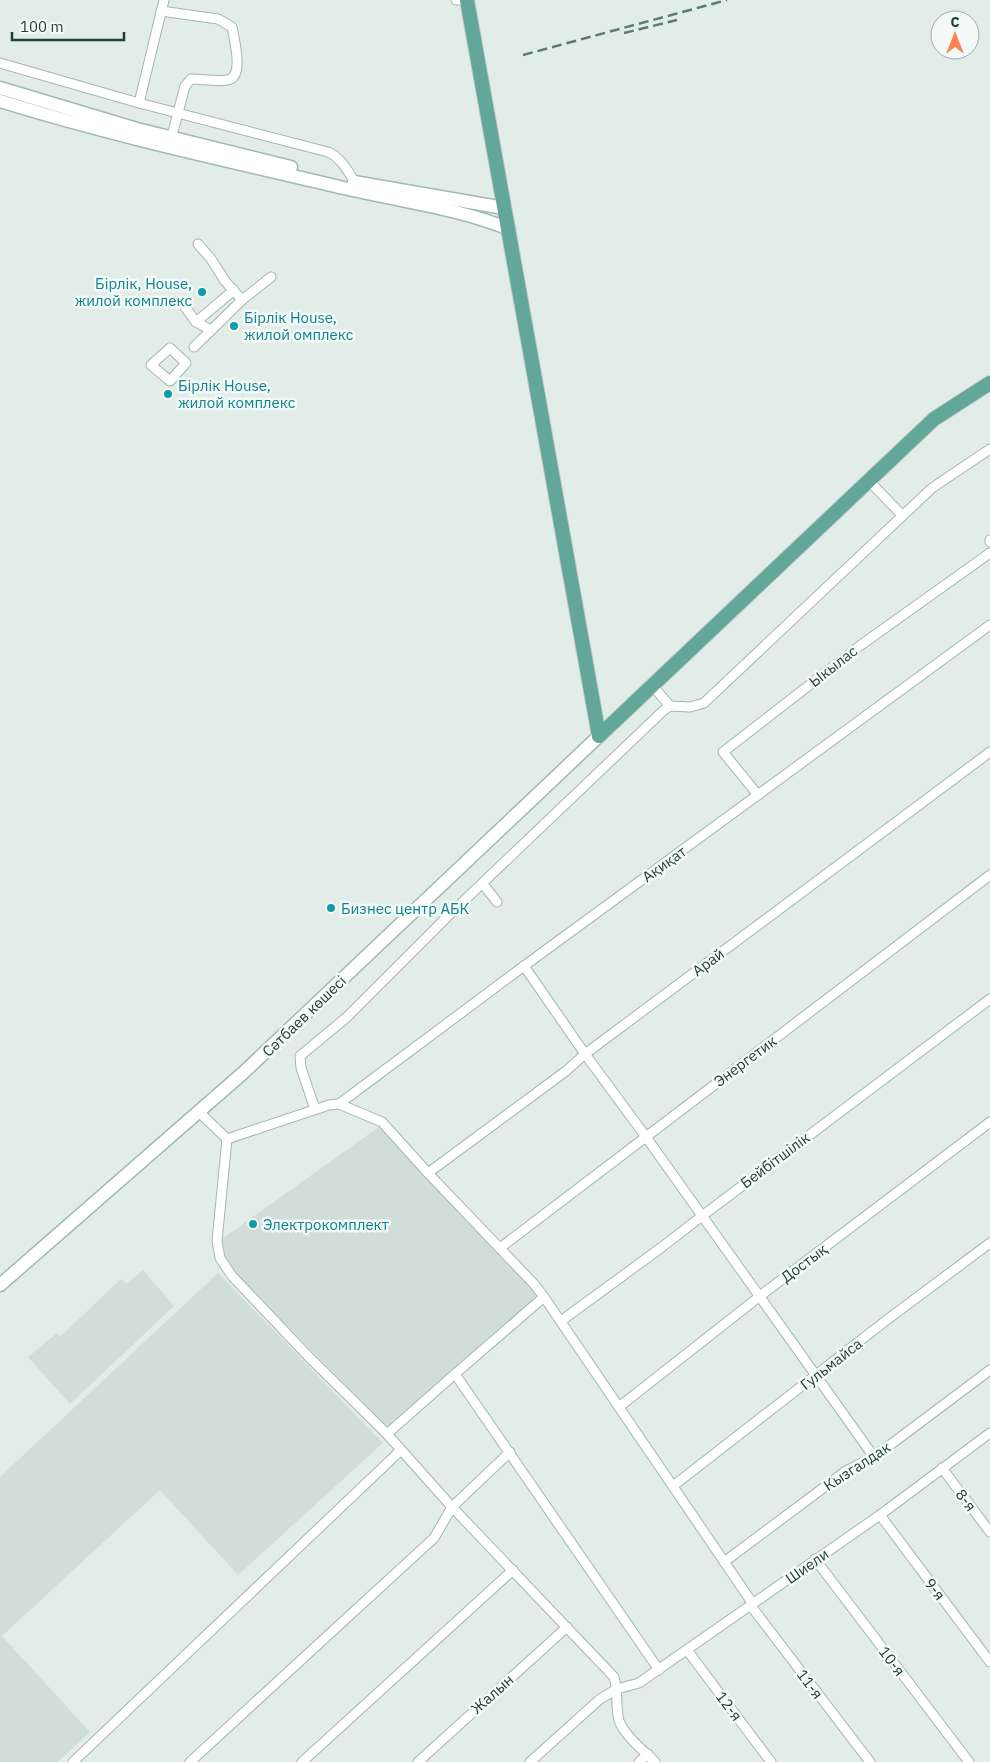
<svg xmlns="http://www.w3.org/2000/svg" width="990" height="1762" font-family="'IBM Plex Sans',sans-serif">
<rect width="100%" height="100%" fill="#e2ede9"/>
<!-- built -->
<g fill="#d0ddd8">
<polygon points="380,1126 426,1177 532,1286 541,1298 391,1430 234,1273 225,1256 222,1239"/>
<polygon points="143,1270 174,1306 70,1404 28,1357 57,1333 60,1337 121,1279 126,1284"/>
<polygon points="218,1273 383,1443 238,1575 160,1490 2,1636 90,1732 58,1762 0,1762 0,1477"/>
</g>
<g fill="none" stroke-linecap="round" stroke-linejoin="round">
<defs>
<g id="street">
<polyline points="456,0 460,0"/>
<path d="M161,11L218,19L232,27C234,39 245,78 227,80C215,82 202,79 191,79L185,86L170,143"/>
<path d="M0,63L139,103L328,152C342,158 349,173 357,186"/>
<polyline points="139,103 164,0"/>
<polyline points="198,244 211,259 225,281 242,300 271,277"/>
<polyline points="185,307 196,322 211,330"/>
<polyline points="196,322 234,290"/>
<polyline points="194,347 242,300"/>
<polygon points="170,348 186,363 170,381 151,365"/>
<polyline points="868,480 902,515"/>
<polyline points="990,540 990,542"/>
<polyline points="652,685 670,706"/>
<polyline points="758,795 723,752 861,645 990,553"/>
<polyline points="483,884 497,902"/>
<polyline points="524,966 585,1054 646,1137 874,1457"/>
<polyline points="339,1104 524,966 990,625"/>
<polyline points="315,1109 301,1068 300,1056 347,1017 450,914 664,710 670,706 690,707 704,703 932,488 990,449"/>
<polyline points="199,1112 227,1139"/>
<path d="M227,1139L217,1241L220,1258L232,1276L308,1356L387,1434L452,1507L614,1677C618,1690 616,1703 618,1716C619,1731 644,1751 655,1762"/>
<polyline points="227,1139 329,1105 339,1104 382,1122 428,1173 534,1284 544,1297 753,1604"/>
<polyline points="428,1173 566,1071 585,1054 990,752"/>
<polyline points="500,1248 990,875"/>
<polyline points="561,1321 662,1247 702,1216 990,999"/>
<polyline points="455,1374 659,1670"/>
<polyline points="619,1407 760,1296 990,1122"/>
<polyline points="387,1434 455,1374 544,1297"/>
<polyline points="942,1468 990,1532"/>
<polyline points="673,1486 888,1319 990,1243"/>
<polyline points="880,1515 990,1662"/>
<polyline points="815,1559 969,1762"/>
<polyline points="724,1562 846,1471 874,1457 990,1370"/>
<polyline points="751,1606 870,1762"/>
<polyline points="687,1650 771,1762"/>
<polyline points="73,1762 400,1451"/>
<polyline points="190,1762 434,1538 452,1507 510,1452"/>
<polyline points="302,1762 513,1570"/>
<polyline points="418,1762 567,1627"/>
<polyline points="530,1762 600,1699 617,1689 639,1683 880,1515 990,1433"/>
<polyline points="639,1762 648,1754"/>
</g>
<g id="secondary">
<polyline points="0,88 137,129 291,167"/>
<path d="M0,101C113,136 229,161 344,188C399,201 457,208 509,229"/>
<polyline points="354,182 504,208"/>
<polyline points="0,1285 243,1073 599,736"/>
</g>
<g id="primary">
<polyline points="467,0 599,736"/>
<polyline points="599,736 934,419 990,383"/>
</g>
</defs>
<!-- street casing -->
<use href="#street" stroke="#a4b6b1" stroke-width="11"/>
<!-- secondary casing -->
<use href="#secondary" stroke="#9fbab2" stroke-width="15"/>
<!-- primary casing -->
<use href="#primary" stroke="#c1cac8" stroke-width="16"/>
<!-- street -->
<use href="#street" stroke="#fff" stroke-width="9"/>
<!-- secondary -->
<use href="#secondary" stroke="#fff" stroke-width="12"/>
<!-- primary -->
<use href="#primary" stroke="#62a798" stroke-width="14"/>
<!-- rail -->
<g stroke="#5a7c74" stroke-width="2.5" stroke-dasharray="10 5" stroke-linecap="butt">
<polyline points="624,33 677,20"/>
<polyline points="523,55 727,0"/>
</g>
</g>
<!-- markers -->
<g fill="#0f9aa8" stroke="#f3f9f6" stroke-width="2">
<circle cx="202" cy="292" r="5"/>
<circle cx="234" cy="326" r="5"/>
<circle cx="168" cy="394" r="5"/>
<circle cx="331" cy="908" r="5"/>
<circle cx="253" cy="1224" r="5"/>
</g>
<g text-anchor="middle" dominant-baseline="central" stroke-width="5" stroke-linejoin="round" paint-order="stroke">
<!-- culture labels -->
<g font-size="15" fill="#0d838f" stroke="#f3f9f6" text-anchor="start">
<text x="192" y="283" text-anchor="end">Бірлік, House,<tspan x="192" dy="17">жилой комплекс</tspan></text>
<text x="244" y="317">Бірлік House,<tspan x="244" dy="17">жилой омплекс</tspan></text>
<text x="178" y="385">Бірлік House,<tspan x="178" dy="17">жилой комплекс</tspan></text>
<text x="341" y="908">Бизнес центр АБК</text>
<text x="263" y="1224">Электрокомплект</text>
</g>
<!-- street labels -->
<g font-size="15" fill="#204039" stroke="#f3f9f6">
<text transform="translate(833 666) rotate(-38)">Ыкылас</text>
<text transform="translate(664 864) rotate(-36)">Ақиқат</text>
<text transform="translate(708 962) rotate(-37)">Арай</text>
<text transform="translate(304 1016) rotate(-44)">Сәтбаев көшесі</text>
<text transform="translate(745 1061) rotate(-37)">Энергетик</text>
<text transform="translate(775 1160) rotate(-37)">Бейбітшілік</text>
<text transform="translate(804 1263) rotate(-37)">Достық</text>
<text transform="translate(831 1364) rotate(-38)">Гульмайса</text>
<text transform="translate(857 1466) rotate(-33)">Кызгалдак</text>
<text transform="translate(966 1500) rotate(53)">8-я</text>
<text transform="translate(807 1566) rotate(-35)">Шиели</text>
<text transform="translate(935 1589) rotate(53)">9-я</text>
<text transform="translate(892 1661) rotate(53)">10-я</text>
<text transform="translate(810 1684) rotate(53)">11-я</text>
<text transform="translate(492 1694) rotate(-42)">Жалын</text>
<text transform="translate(729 1706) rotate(53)">12-я</text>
</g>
</g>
<!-- north arrow -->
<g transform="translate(955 35)"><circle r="24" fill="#f3f9f6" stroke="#9fafaa"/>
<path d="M0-4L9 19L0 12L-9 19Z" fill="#fe814f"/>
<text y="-8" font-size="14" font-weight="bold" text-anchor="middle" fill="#204039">С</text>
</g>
<!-- scale -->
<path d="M12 32v8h112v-8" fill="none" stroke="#204039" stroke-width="2.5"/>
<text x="20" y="32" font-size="15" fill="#204039" stroke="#f3f9f6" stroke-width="4" paint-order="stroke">100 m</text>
</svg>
